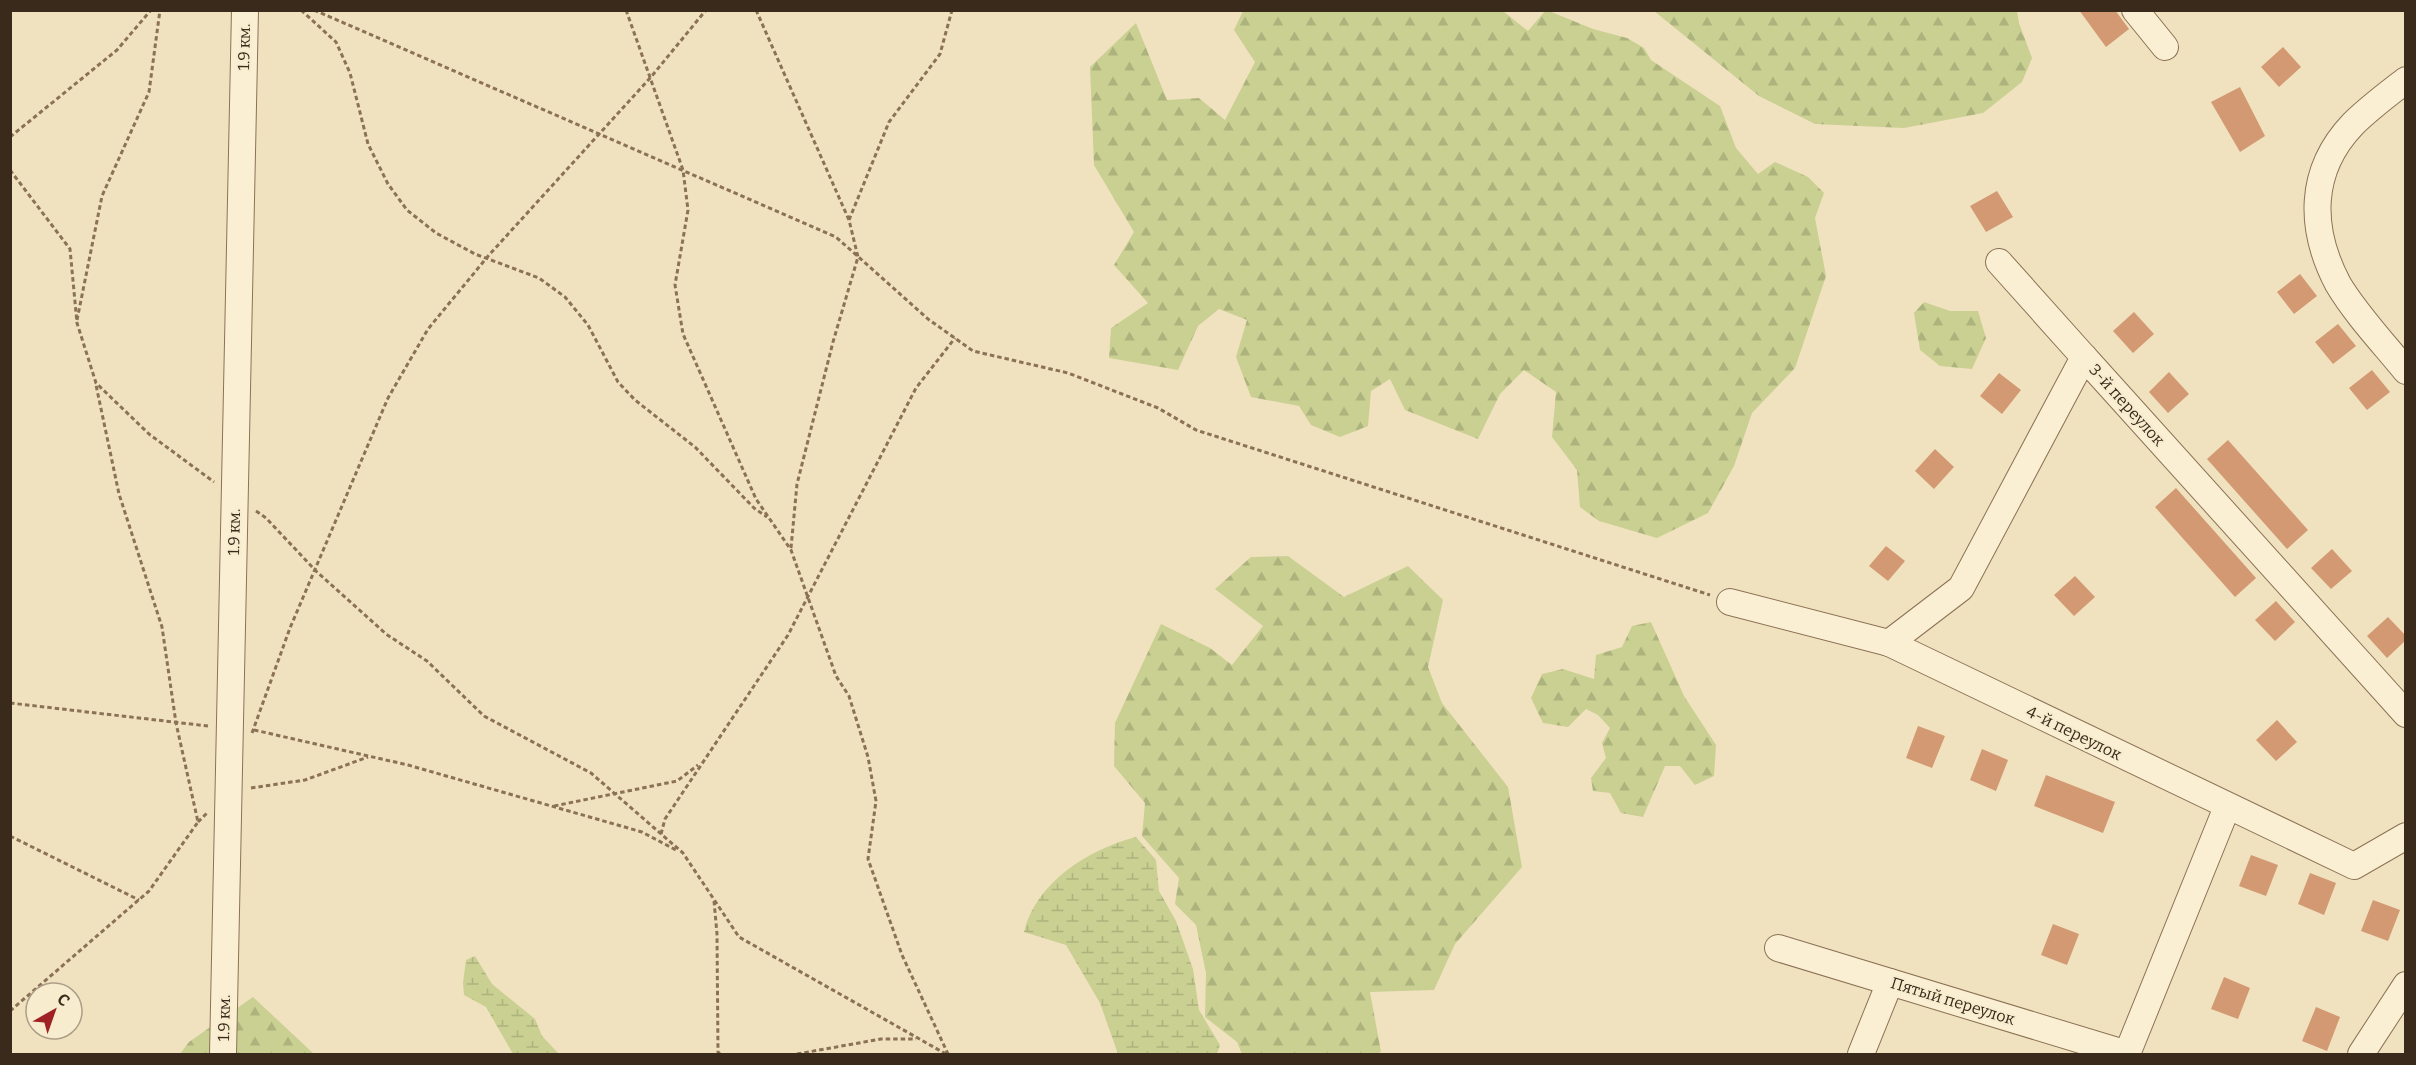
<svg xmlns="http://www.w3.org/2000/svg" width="2416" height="1065" font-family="Bitter,serif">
<defs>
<pattern id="forest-firs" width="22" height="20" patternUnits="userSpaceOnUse" patternTransform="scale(1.5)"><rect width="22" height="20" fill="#c9d092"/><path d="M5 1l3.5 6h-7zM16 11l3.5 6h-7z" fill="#adb37d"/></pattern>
<pattern id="wetland-marsh" width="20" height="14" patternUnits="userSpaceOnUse" patternTransform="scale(1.5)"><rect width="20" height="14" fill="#c9d092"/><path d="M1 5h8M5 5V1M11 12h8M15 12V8" fill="none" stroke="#adb37d"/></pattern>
</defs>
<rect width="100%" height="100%" fill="#f1e2bf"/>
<!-- forest -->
<g fill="url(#forest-firs)">
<polygon points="1243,11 1503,11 1528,31 1545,11 1549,11 1593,29 1627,38 1644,48 1651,60 1720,106 1736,148 1758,174 1775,162 1808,177 1824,193 1815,218 1826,276 1795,368 1752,413 1734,466 1708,513 1657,538 1599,521 1580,507 1577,470 1552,437 1556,392 1524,370 1500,394 1478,439 1405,410 1390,379 1371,391 1368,426 1340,437 1311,425 1299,406 1251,397 1236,357 1247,320 1219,309 1198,326 1178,370 1109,358 1111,328 1148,303 1114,265 1134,232 1094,165 1090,67 1136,23 1167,100 1199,98 1225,120 1255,62 1234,30"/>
<polygon points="1654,11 2017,11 2019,23 2032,58 2022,82 1983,113 1904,128 1815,124 1759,96"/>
<polygon points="1924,302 1950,311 1978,311 1986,338 1972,369 1940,366 1920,350 1914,313"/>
<polygon points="1288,556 1344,597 1408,566 1443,600 1428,667 1442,703 1508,787 1522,867 1455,944 1434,990 1370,992 1381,1052 1376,1054 1242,1054 1237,1042 1205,1017 1206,973 1196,925 1175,904 1179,878 1142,836 1145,803 1114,766 1115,723 1161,624 1210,648 1232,665 1263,626 1215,589 1251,557"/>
<polygon points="1651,622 1684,696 1716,745 1714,776 1695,785 1680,766 1665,766 1643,817 1621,813 1610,793 1593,791 1591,778 1606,758 1602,743 1610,728 1598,715 1586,709 1568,727 1543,723 1531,698 1542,674 1563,669 1594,679 1596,655 1622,647 1632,626"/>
<polygon points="253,997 314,1054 180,1054 189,1042"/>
</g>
<!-- wetland -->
<g fill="url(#wetland-marsh)">
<path d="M1136,837L1156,860L1159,891L1176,921L1193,969L1199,1010L1220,1045L1217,1054H1118L1100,1003L1066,945L1024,932C1036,882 1089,849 1136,837Z"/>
<polygon points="475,956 492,984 535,1019 542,1036 559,1054 513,1054 486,1007 464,995 463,983 466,960"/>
</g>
<!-- building -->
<g fill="#d29972">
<polygon points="2079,10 2115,10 2129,29 2106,47"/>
<polygon points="2283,47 2301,67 2279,87 2261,67"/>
<polygon points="2240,87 2265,136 2240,152 2211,102"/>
<polygon points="1997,191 2013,217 1986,232 1970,206"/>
<polygon points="2300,274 2317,296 2294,314 2277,292"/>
<polygon points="2134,312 2154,334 2133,353 2113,331"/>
<polygon points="2338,324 2356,346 2333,364 2315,342"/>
<polygon points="2372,370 2390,392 2367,410 2349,388"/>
<polygon points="2169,372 2189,394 2168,413 2149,392"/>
<polygon points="1999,373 2021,390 2002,414 1980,396"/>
<polygon points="2228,440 2308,530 2287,549 2207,459"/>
<polygon points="1935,449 1954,467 1934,489 1915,471"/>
<polygon points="2176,488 2256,578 2235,597 2155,507"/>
<polygon points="1886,546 1905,561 1888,581 1869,566"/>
<polygon points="2332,549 2352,571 2331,589 2311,568"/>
<polygon points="2075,576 2095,597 2074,616 2054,595"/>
<polygon points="2276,601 2295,622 2275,641 2255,620"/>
<polygon points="2388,617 2406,636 2406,640 2387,658 2367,636"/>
<polygon points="2277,720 2297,742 2276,761 2256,740"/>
<polygon points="1918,726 1945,736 1932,768 1906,758"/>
<polygon points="1982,749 2008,760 1996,791 1970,780"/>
<polygon points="2046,775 2115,802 2103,833 2034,806"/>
<polygon points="2251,855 2278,865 2266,896 2239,886"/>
<polygon points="2310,873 2336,883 2324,915 2298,904"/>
<polygon points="2373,900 2400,910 2388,941 2361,931"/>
<polygon points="2053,924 2079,934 2067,965 2041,955"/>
<polygon points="2224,977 2250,988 2238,1019 2211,1009"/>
<polygon points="2316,1007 2340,1017 2327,1051 2302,1041"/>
</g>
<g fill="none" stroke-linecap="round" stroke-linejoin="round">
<defs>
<g id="minor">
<polyline points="2135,10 2165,47"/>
<path d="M2406,80C2388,94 2369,108 2353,124C2308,171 2309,229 2338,284C2355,313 2384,344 2406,371"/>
<polyline points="1999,262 2084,357"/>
<polyline points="1730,602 1889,643 2354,866 2406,836"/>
<polyline points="1889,643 1961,588 2084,357 2406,714"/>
<polyline points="1778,948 2127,1054"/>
<polyline points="223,1054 245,10"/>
<polyline points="1861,1054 1890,982"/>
<polyline points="2127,1054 2227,807"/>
<polyline points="2361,1054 2406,985"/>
</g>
</defs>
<!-- minor casing -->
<use href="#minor" stroke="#8b7256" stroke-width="28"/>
<!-- path -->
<g stroke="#8b7256" stroke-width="3" stroke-dasharray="4.5 3" stroke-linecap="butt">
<polyline points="301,10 336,42 350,73 368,144 388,184 407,210 436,233 475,254 539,278 565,297 588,325 618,382 635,400 695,447 754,508 767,517"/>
<polyline points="314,10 836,237 928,319 973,351 1068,373 1158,408 1196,430 1710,595"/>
<polyline points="626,10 683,170 688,210 675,285 683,334 756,499 791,550 836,676 849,696 868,757 876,801 868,859 902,955 948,1054"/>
<polyline points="756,10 849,220"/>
<polyline points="10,137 117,50 151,10"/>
<polyline points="10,170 70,249 77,323 96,383 149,434 214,482"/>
<polyline points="77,320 102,196 149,92 160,10"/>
<polyline points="256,511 266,518 316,571 386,634 427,661 484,716 591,773 683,853 739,937 946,1054"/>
<polyline points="791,548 797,484 833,342 858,257 849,220 889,122 940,54 952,10"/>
<polyline points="10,703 208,726"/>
<polyline points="254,730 408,765 642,832 676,850"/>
<polyline points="252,733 290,628 388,398 428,329 489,255 651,77 706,10"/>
<polyline points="251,788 305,780 368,757"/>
<polyline points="554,806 677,781 698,765"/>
<polyline points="198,822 207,813"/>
<polyline points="661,834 665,819 788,635 916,388 955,338"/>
<polyline points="10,836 139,900"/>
<polyline points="714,901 717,934 718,1052 720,1054"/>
<polyline points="10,1011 149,891 198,822 176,723 162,627 119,494 96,385"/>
<polyline points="797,1054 881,1039 916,1039"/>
</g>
<!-- minor -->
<use href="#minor" stroke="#fbefd3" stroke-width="26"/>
</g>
<g text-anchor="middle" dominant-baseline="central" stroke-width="4.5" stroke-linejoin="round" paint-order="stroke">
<!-- street labels -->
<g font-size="16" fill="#3a2a1c" stroke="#f8eccf">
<text transform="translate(244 47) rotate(-89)">1.9 км.</text>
<text transform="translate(2127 405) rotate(48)">3-й переулок</text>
<text transform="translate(234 532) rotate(-89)">1.9 км.</text>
<text transform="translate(2074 733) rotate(26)">4-й переулок</text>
<text transform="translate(1953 1001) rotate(17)">Пятый переулок</text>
<text transform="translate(224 1018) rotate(-89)">1.9 км.</text>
</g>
</g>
<!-- border -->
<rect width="2416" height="1065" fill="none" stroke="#3a2a1c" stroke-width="24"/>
<!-- north arrow -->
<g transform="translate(54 1011) rotate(40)"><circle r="28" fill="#f8eccf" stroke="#ac9e87" stroke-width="1.5"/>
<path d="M0-4.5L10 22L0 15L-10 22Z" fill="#9f2123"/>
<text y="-9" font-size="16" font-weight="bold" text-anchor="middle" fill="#3a2a1c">С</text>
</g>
</svg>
